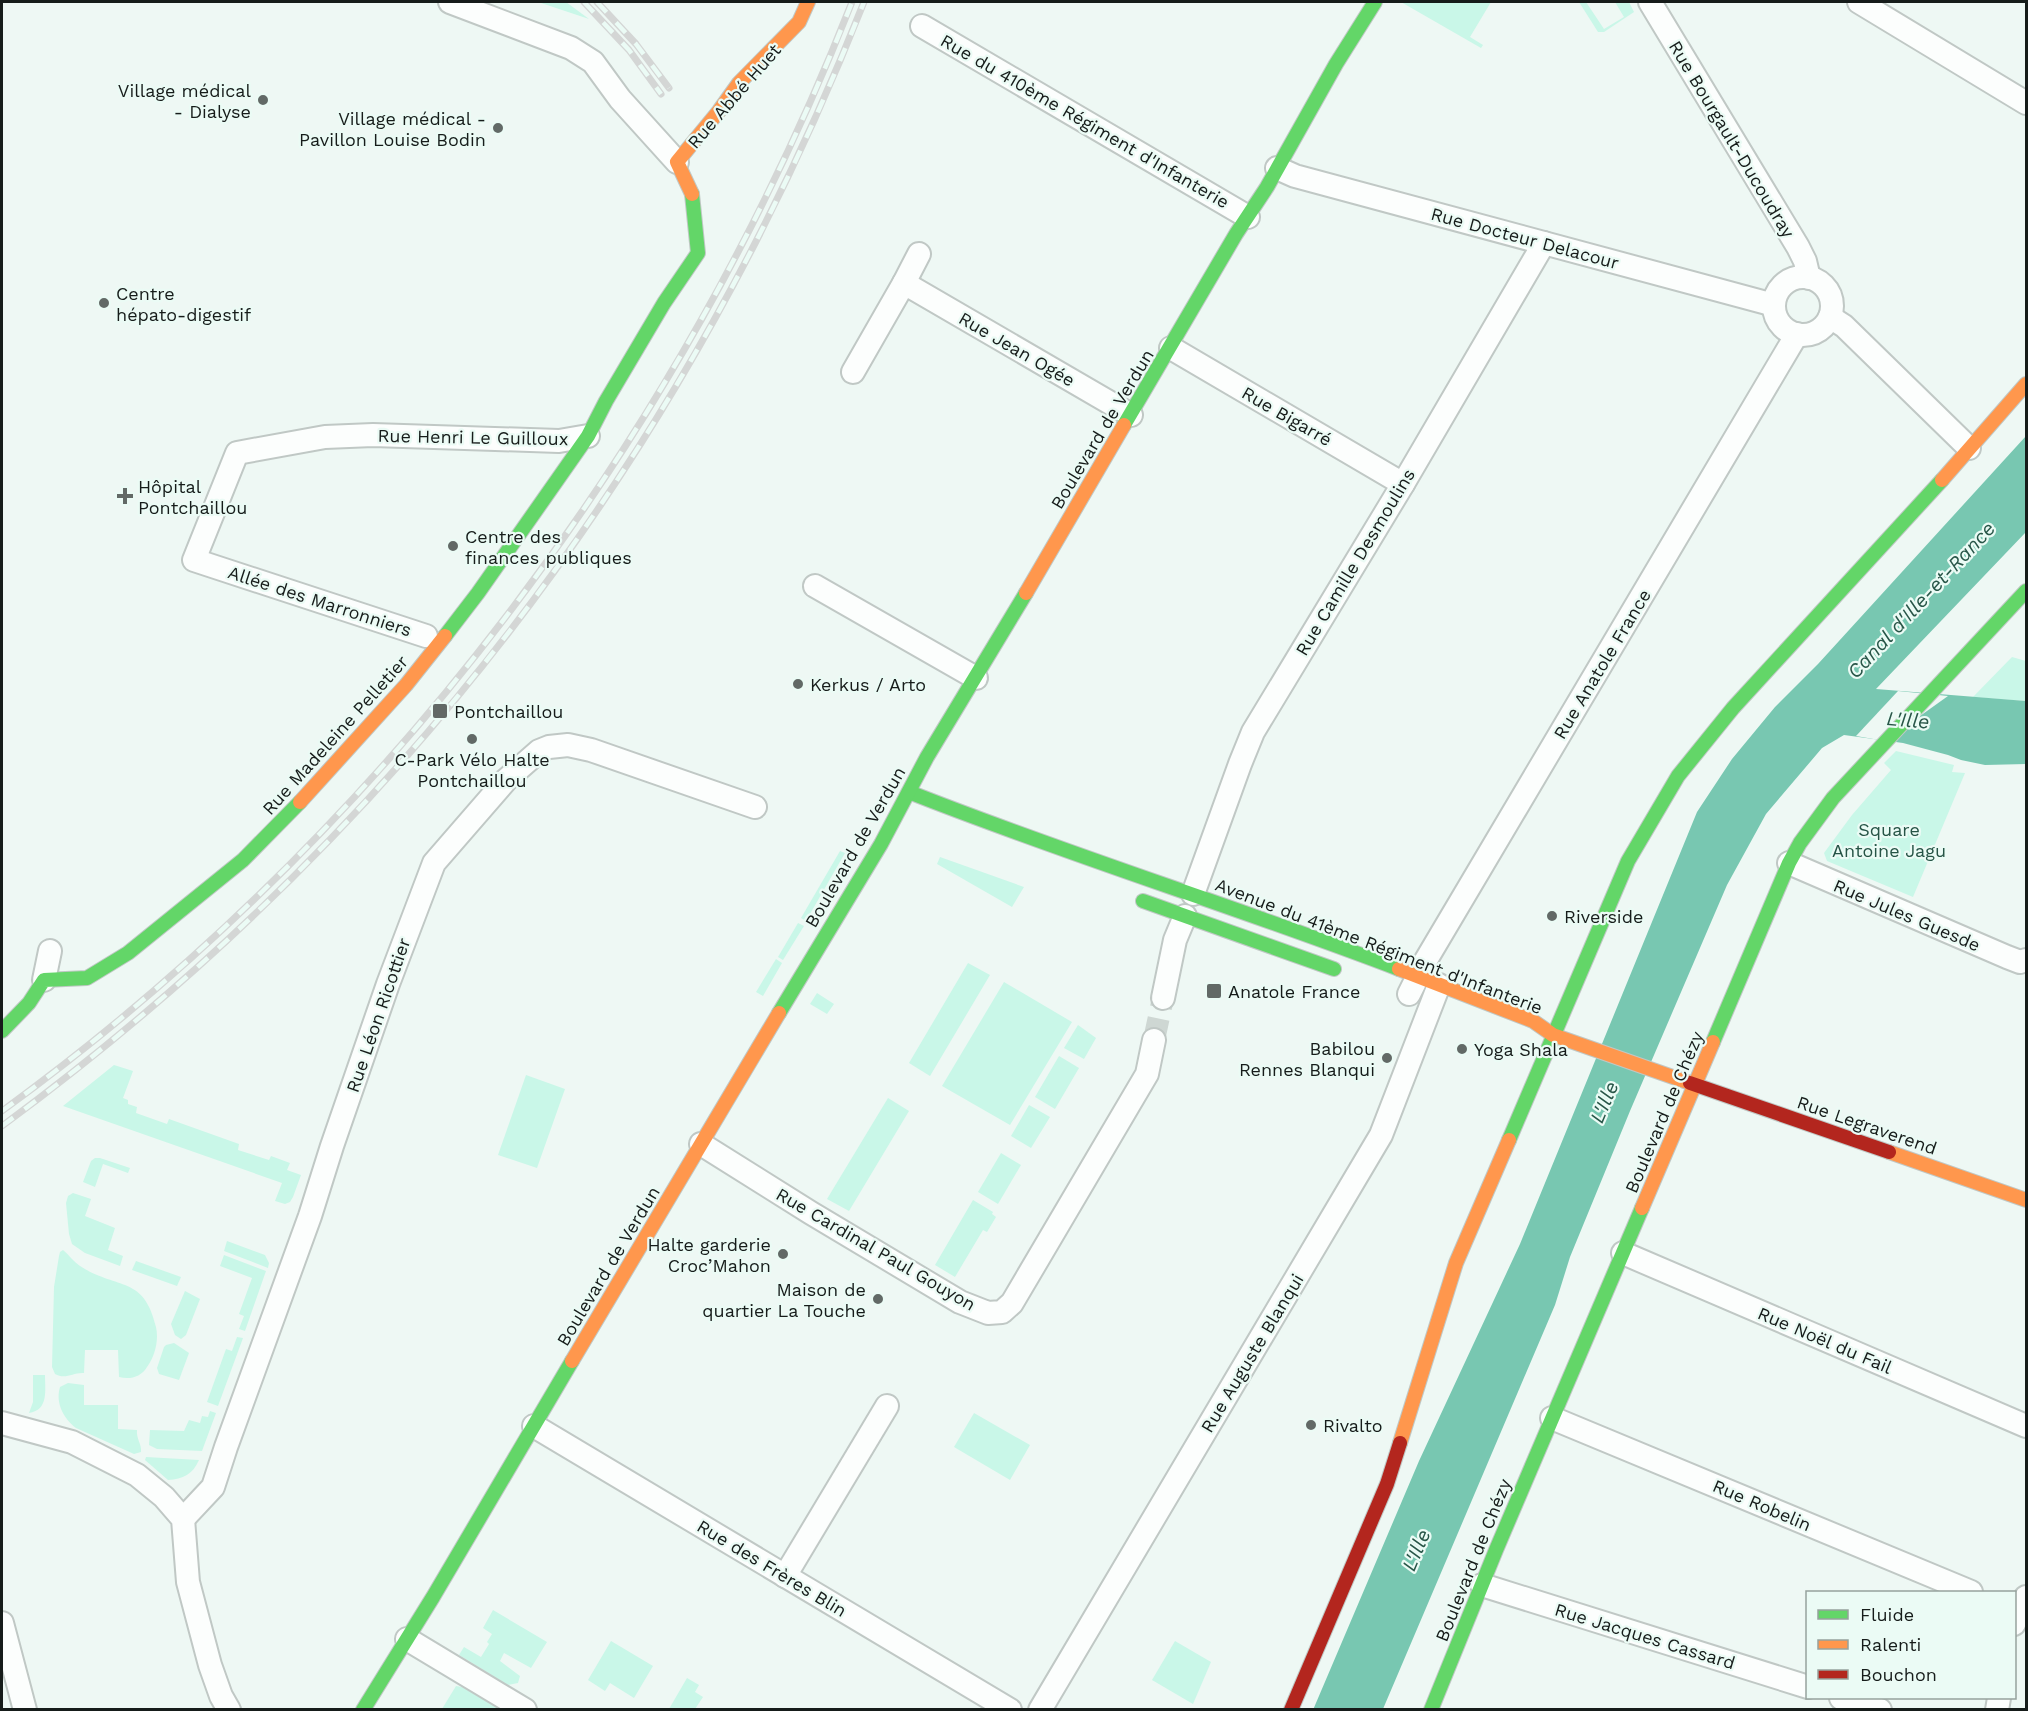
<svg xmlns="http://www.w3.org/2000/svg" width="2028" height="1711" font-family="'Work Sans',sans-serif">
<rect width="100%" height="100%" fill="#eef8f4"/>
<!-- green -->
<g fill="#c9f7e8">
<polygon points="538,2 566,2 589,19"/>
<polygon points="1401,2 1491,2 1470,37 1483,45 1481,48"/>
<polygon points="1579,2 1586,2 1604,29 1624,17 1615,2 1629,2 1634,12 1604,32 1598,32"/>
<polygon points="2012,657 2026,661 2026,701 1973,697"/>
<polygon points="1896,751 1954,765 1952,772 1965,773 1913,897 1827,861 1824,853 1852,815 1891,770 1884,763"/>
<polygon points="840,851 845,853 806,921 801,918"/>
<polygon points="940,857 1024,887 1012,907 937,864"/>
<polygon points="798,923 804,926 783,960 778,957"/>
<polygon points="776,959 782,963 763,996 756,992"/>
<polygon points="968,963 990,975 930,1076 909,1063"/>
<polygon points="1004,982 1072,1022 1010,1125 942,1086"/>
<polygon points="817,993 834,1004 827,1014 810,1004"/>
<polygon points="1078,1025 1096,1038 1084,1059 1064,1048"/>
<polygon points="1059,1056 1079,1068 1055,1109 1035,1097"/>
<polygon points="114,1065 133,1071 123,1098 128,1100 128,1104 137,1107 136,1113 167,1124 169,1119 239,1144 238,1150 269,1160 271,1156 290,1163 287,1170 301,1175 293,1197 290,1202 285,1204 275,1201 282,1183 63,1106"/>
<polygon points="526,1075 565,1089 537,1168 498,1155"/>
<polygon points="888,1098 909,1111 849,1211 827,1199"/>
<polygon points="1029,1105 1050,1117 1031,1148 1011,1136"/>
<polygon points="1001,1153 1021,1165 998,1204 978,1192"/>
<polygon points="95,1158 100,1158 130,1168 128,1173 103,1164 95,1187 83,1182 91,1161"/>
<polygon points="73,1193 91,1199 85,1216 115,1228 108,1250 123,1256 120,1266 85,1253 72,1244 69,1234 66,1203 68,1196"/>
<polygon points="973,1200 993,1212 992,1214 996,1217 987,1232 983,1230 955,1277 935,1265"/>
<polygon points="227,1241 265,1255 269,1263 268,1268 224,1251"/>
<path d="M63,1250C69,1255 74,1262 80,1266C117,1290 144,1275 156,1327C159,1340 155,1356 147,1367C141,1377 130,1380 119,1377L118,1350H85L84,1373C73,1372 66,1380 55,1374L52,1367L54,1287L59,1256L60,1252Z"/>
<polygon points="224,1255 266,1271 245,1331 239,1329 244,1316 239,1314 252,1278 220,1266"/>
<polygon points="136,1261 181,1277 177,1286 132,1270"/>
<polygon points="185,1291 200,1299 186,1335 181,1339 175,1335 171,1324"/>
<polygon points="237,1337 243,1338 218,1406 207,1402 226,1349 232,1351"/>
<polygon points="174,1343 189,1353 179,1380 159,1374 157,1368 164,1347 166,1345"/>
<path d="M33,1375H45C45,1390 49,1410 29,1413L33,1402Z"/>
<path d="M68,1383L84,1385V1405H118V1429L137,1430C136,1439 142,1444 141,1452L134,1454L76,1428C64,1419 55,1403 60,1387Z"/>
<polygon points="210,1411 216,1413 202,1451 157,1449 149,1445 150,1430 184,1431 189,1420 200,1423 202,1416 208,1417"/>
<polygon points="974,1413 1030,1445 1010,1480 954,1447"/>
<path d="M146,1457L199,1460C193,1474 183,1479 168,1480L145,1460Z"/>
<polygon points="493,1610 547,1642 531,1668 504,1653 500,1661 520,1676 518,1683 508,1685 459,1655 464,1647 481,1657 489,1644 487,1642 492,1634 483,1628"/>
<polygon points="611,1641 653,1666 634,1698 610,1683 605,1691 588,1680"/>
<polygon points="1175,1641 1211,1662 1193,1704 1152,1680"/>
<polygon points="687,1678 699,1685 695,1692 703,1697 695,1709 669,1709"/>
<polygon points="456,1686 462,1687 498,1708 497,1710 442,1709"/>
</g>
<!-- water -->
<polygon fill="#78c7b1" points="2026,436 2026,532 1876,689 2026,701 2026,764 1985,765 1961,760 1948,755 1903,743 1844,735 1822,748 1766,814 1727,885 1630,1111 1570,1257 1555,1305 1383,1709 1313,1710 1419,1461 1520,1244 1697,812 1732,759 1775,707 1818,664"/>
<!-- pier -->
<polygon fill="#eef8f4" points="1898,691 1948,696 1885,741 1856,736"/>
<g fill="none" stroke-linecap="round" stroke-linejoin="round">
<!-- street-tunnel -->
<polyline stroke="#ced7d3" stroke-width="22" stroke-dasharray="22 11" stroke-linecap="butt" points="1154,1040 1163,998"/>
<defs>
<g id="street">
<polyline points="450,2 571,48 593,62 620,99 677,162"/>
<polyline points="1650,2 1798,247 1805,261 1809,278"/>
<polyline points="1859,2 2026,103"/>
<polyline points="922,26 1248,217"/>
<polyline points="1277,168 1295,176 1774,305"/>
<circle cx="1803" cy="306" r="29"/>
<polyline points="904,283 919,254"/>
<polyline points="1830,317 1844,326 1969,448"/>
<polyline points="1171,348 1403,484"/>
<polyline points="853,372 904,283 1131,415"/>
<polyline points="815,586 976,678"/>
<polyline points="426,636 194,560 237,453 325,437 373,435 559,441 588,436"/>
<polyline points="1789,863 2007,957 2020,962 2026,960"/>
<polyline points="1193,894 1240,764 1253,732 1403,484 1544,243"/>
<polyline points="44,980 50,951"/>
<polyline points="1409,994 1426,960 1797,334"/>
<polyline points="1163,998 1175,940 1185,916"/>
<polyline points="701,1144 811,1213 960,1302 988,1313 1002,1312 1012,1303 1147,1074 1154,1040"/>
<polyline points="1623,1253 2026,1426"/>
<polyline points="1552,1418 1971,1592"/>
<polyline points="2,1423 72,1442 137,1475 164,1497 183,1519 188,1582 210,1665 221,1696 229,1710"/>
<polyline points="534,1426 1010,1710"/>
<polyline points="183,1519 213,1487 226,1447 310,1216 332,1146 388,984 434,863 506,780 539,751 549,747 568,745 591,750 755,807"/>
<polyline points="785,1576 887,1406"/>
<polyline points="1482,1585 1808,1687"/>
<polyline points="2,1623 25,1710"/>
<polyline points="2014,1624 2026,1597"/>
<polyline points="407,1639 525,1710"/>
<polyline points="1841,1698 1880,1710"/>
<polyline points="1040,1710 1381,1135 1439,985"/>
<polyline points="1997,1710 1999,1698"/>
</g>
<g id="fast">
<polyline points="1124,425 1236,234 1267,187 1336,64 1375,2"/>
<polyline points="445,636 478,593 588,436 606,401 664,303 698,253 692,194"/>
<path d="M909,792C1071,856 1237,907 1399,969"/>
<polyline points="1143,901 1334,969"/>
<polyline points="779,1013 881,844 927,757 1026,593"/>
<polyline points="2,1031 29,1003 44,980 87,978 128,953 243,860 300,802"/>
<polyline points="1713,1042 1789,863 1800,843 1833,798 2026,591"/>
<polyline points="1509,1140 1628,861 1678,776 1733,708 1942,480"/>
<polyline points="363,1710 433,1597 572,1361"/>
<polyline points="1431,1710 1496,1550 1642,1208"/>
</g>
<g id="slow">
<polyline points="692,194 677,162 719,111 739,83 799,22 808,2"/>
<polyline points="1942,480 2026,384"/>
<polyline points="1026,593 1124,425"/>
<polyline points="300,802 406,685 445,636"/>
<polyline points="1399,969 1533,1021 1553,1035 1690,1083"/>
<polyline points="1889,1152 2026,1200"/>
<polyline points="1642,1208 1713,1042"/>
<polyline points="572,1361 779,1013"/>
<polyline points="1400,1443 1456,1263 1509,1140"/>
</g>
<g id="jam">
<polyline points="1690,1083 1889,1152"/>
<polyline points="1291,1710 1387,1484 1400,1443"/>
</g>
</defs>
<!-- street casing -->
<use href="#street" stroke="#c0c8c5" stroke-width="26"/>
<!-- fast casing -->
<use href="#fast" stroke="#c0c8c5" stroke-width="16"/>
<!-- slow casing -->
<use href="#slow" stroke="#c0c8c5" stroke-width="16"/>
<!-- jam casing -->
<use href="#jam" stroke="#c0c8c5" stroke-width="16"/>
<!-- street -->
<use href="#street" stroke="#fcfefd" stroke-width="22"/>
<!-- fast -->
<use href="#fast" stroke="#63d668" stroke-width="14"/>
<!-- slow -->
<use href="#slow" stroke="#ff974d" stroke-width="14"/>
<!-- jam -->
<use href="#jam" stroke="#b3261e" stroke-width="14"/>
<defs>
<g id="rail">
<polyline points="584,2 629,50 661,94"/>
<polyline points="597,2 636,44 669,88"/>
<path d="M2,1111C385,832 679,442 852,2"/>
<path d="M2,1126C397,835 684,458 864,2"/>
</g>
</defs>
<!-- rail casing -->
<use href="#rail" stroke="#d4d6d5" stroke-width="7"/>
<!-- rail -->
<use href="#rail" stroke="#ebfbf5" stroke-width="4.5" stroke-dasharray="14" stroke-linecap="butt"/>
</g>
<!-- markers -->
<g fill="#626966" stroke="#ebfbf5" stroke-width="2">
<circle cx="263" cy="100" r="6"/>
<circle cx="498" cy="128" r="6"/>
<circle cx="104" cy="303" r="6"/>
<path d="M122 487h6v6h6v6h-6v6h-6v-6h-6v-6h6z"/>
<circle cx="453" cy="546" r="6"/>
<circle cx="798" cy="684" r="6"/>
<rect x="432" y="703" width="16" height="16" rx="3"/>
<circle cx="472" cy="739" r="6"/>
<circle cx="1552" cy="916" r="6"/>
<rect x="1206" y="983" width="16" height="16" rx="3"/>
<circle cx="1462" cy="1049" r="6"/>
<circle cx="1387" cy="1058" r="6"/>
<circle cx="783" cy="1254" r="6"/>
<circle cx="878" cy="1299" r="6"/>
<circle cx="1311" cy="1425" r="6"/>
</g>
<g text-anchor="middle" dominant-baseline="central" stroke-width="4.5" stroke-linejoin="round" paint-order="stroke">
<!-- poi labels -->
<g font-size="18" fill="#161c1a" stroke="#ebfbf5" text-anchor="start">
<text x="251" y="90" text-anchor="end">Village médical<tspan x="251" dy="21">- Dialyse</tspan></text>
<text x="486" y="118" text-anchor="end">Village médical -<tspan x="486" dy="21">Pavillon Louise Bodin</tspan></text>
<text x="116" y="293">Centre<tspan x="116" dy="21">hépato-digestif</tspan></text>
<text x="138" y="486">Hôpital<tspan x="138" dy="21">Pontchaillou</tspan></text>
<text x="465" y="536">Centre des<tspan x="465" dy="21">finances publiques</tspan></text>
<text x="810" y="684">Kerkus / Arto</text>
<text x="454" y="711">Pontchaillou</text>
<text x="472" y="759" text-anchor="middle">C-Park Vélo Halte<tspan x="472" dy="21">Pontchaillou</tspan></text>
<text x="1564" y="916">Riverside</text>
<text x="1228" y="991">Anatole France</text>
<text x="1375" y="1048" text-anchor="end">Babilou<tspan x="1375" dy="21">Rennes Blanqui</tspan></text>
<text x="1474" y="1049">Yoga Shala</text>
<text x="771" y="1244" text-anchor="end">Halte garderie<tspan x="771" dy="21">Croc’Mahon</tspan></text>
<text x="866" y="1289" text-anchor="end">Maison de<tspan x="866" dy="21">quartier La Touche</tspan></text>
<text x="1323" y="1425">Rivalto</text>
</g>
<!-- street labels -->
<g font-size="18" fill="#161c1a" stroke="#ebfbf5">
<text transform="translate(734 96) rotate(-49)">Rue Abbé Huet</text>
<text transform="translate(1085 121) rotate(30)">Rue du 410ème Régiment d'Infanterie</text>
<text transform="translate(1732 139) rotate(59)">Rue Bourgault-Ducoudray</text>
<text transform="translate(1525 238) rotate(15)">Rue Docteur Delacour</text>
<text transform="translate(1017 349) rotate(30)">Rue Jean Ogée</text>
<text transform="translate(1287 416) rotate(30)">Rue Bigarré</text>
<text transform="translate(1102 429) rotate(-59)">Boulevard de Verdun</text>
<text transform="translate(473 437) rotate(1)">Rue Henri Le Guilloux</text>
<text transform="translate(1355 562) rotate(-59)">Rue Camille Desmoulins</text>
<text transform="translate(320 601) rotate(18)">Allée des Marronniers</text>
<text transform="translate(1602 664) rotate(-59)">Rue Anatole France</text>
<text transform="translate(335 735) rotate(-48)">Rue Madeleine Pelletier</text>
<text transform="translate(855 847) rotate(-60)">Boulevard de Verdun</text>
<text transform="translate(1907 915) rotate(23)">Rue Jules Guesde</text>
<text transform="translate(1379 946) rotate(21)">Avenue du 41ème Régiment d'Infanterie</text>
<text transform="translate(378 1015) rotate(-71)">Rue Léon Ricottier</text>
<text transform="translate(1664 1112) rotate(-67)">Boulevard de Chézy</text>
<text transform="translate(1867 1125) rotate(19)">Rue Legraverend</text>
<text transform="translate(876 1249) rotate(30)">Rue Cardinal Paul Gouyon</text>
<text transform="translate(608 1266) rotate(-59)">Boulevard de Verdun</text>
<text transform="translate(1825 1340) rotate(23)">Rue Noël du Fail</text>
<text transform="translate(1252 1353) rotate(-59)">Rue Auguste Blanqui</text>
<text transform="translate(1762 1505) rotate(23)">Rue Robelin</text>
<text transform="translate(1473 1560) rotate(-68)">Boulevard de Chézy</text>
<text transform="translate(772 1568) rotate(31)">Rue des Frères Blin</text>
<text transform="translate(1645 1636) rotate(17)">Rue Jacques Cassard</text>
</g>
<!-- park labels -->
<g font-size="18" fill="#265446" stroke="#ebfbf5">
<text x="1889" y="829">Square<tspan x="1889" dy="21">Antoine Jagu</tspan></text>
</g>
<!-- water labels -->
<g font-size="20" font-style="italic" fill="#285648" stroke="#ebfbf5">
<text transform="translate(1921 600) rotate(-47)">Canal d'Ille-et-Rance</text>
<text transform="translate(1908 720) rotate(5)">L'Ille</text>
<text transform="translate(1604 1102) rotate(-67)">L'Ille</text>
<text transform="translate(1416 1550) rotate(-67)">L'Ille</text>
</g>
</g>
<!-- border -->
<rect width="2028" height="1711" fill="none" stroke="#161c1a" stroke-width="6"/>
<!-- legend -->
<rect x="1806" y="1591" width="210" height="108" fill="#ebfbf5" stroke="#96a29d" stroke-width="1.5"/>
<rect x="1818" y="1610" width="30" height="9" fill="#63d668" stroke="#96a29d" stroke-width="1.5"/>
<text x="1860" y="1621" font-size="18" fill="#161c1a">Fluide</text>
<rect x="1818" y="1640" width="30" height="9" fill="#ff974d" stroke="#96a29d" stroke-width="1.5"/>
<text x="1860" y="1651" font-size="18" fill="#161c1a">Ralenti</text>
<rect x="1818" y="1670" width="30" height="9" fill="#b3261e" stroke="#96a29d" stroke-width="1.5"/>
<text x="1860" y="1681" font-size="18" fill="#161c1a">Bouchon</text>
</svg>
